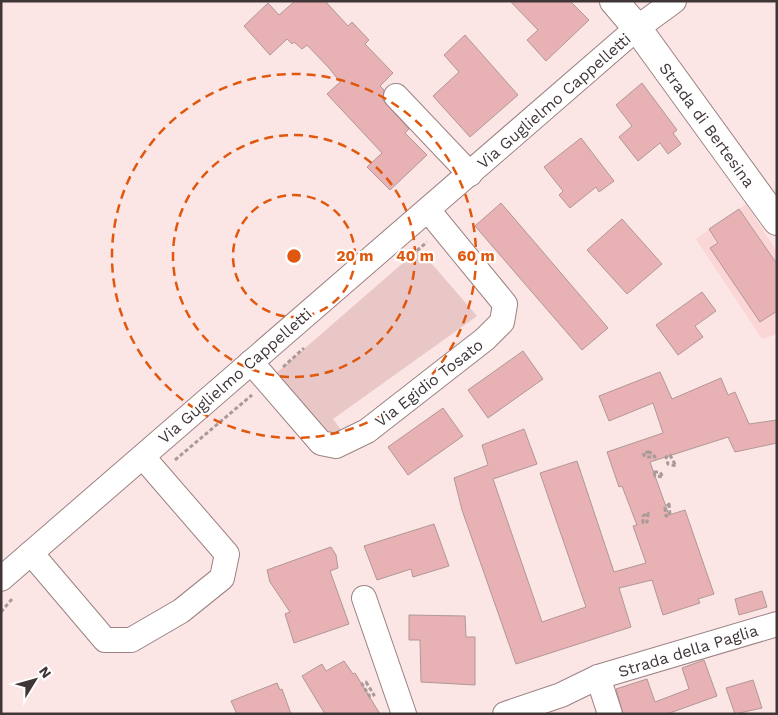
<svg xmlns="http://www.w3.org/2000/svg" width="778" height="715" font-family="'Work Sans',sans-serif">
<rect width="100%" height="100%" fill="#fce5e5"/>
<!-- built -->
<polygon fill="#fad6d6" points="746,204 777,252 777,334 762,339 696,239"/>
<!-- green -->
<polygon fill="#e9c7c7" points="419,249 477,316 333,419 344,434 325,438 273,376"/>
<!-- building -->
<g fill="#e8b1b3" stroke="#b19798">
<polygon points="295,1 325,1 348,26 352,22 369,40 365,44 393,73 380,86 384,90 383,100 409,129 405,133 427,155 390,190 367,167 382,153 327,94 340,82 329,68 307,45 302,49 294,42 292,44 287,39 270,55 244,26 268,3 279,15"/>
<polygon points="510,1 570,1 589,20 546,61 527,40 538,30"/>
<polygon points="465,35 518,95 470,137 433,96 459,72 444,55"/>
<polygon points="642,83 677,130 673,133 681,144 668,154 660,143 638,161 619,137 632,126 616,105"/>
<polygon points="581,138 614,181 599,192 596,187 570,208 559,195 563,191 544,167"/>
<polygon points="501,203 608,328 582,350 475,226"/>
<polygon points="739,209 777,264 777,311 760,322 710,248 718,243 709,229"/>
<polygon points="622,219 662,264 627,294 587,250"/>
<polygon points="702,292 716,311 695,326 703,337 678,355 656,325"/>
<polygon points="523,351 543,379 488,418 468,390"/>
<polygon points="660,372 672,399 721,378 728,395 735,392 749,424 777,420 777,443 735,452 728,437 650,462 669,515 685,510 714,594 698,599 700,603 663,615 652,580 619,588 631,627 516,664 462,510 454,478 488,465 482,445 524,429 537,464 493,479 542,622 586,607 540,473 577,461 614,572 646,563 633,526 637,525 622,486 619,487 607,452 663,433 653,403 609,421 599,396"/>
<polygon points="443,408 463,436 408,475 388,447"/>
<polygon points="434,524 449,566 413,577 411,569 377,580 364,546"/>
<polygon points="331,547 336,555 338,568 330,571 349,624 294,643 285,614 290,612 270,582 267,570"/>
<polygon points="762,591 767,607 739,615 735,599"/>
<polygon points="409,615 465,616 466,637 475,637 475,685 421,682 420,640 409,640"/>
<polygon points="704,660 717,696 667,714 623,714 616,689 647,679 655,702 689,689 682,668"/>
<polygon points="344,661 353,674 355,673 380,714 325,714 302,676 322,664 326,671"/>
<polygon points="753,680 762,708 735,714 726,688"/>
<polygon points="277,683 280,690 282,689 291,714 237,714 231,701"/>
</g>
<g fill="none" stroke-linecap="round" stroke-linejoin="round">
<defs>
<g id="minor">
<polyline points="396,96 470,174"/>
<polyline points="251,362 321,443 336,446 367,431 485,339 502,322 505,304 428,210"/>
<polyline points="31,553 105,640 131,640 181,611 222,578 227,554 143,457"/>
<polyline points="1,579 637,28 674,1"/>
<polyline points="364,598 404,714"/>
<polyline points="598,677 610,714"/>
<polyline points="505,714 561,695 598,677 777,624"/>
</g>
<polyline id="tertiary" points="614,1 637,28 777,221"/>
</defs>
<!-- minor casing -->
<use href="#minor" stroke="#9c8283" stroke-width="26"/>
<!-- tertiary casing -->
<use href="#tertiary" stroke="#9c8283" stroke-width="30"/>
<!-- path -->
<g stroke="#a99" stroke-width="3" stroke-dasharray="4 2.5" stroke-linecap="butt">
<polyline points="407,259 427,242"/>
<polyline points="283,367 304,348"/>
<polygon points="648,452 652,453 655,457 645,457 643,453"/>
<polygon points="670,455 676,466 668,464 666,457"/>
<polyline points="175,460 252,395"/>
<polygon points="654,472 660,472 663,477 655,476"/>
<polygon points="669,504 670,515 666,516 665,508"/>
<polygon points="648,513 647,522 643,523 643,516"/>
<polyline points="1,612 12,599"/>
<polygon points="366,682 374,695 370,697 362,684"/>
</g>
<!-- minor -->
<use href="#minor" stroke="#fff" stroke-width="24"/>
<!-- tertiary -->
<use href="#tertiary" stroke="#fff" stroke-width="28"/>
</g>
<!-- distance rings -->
<g fill="none" stroke="#e0570e" stroke-width="2.5" stroke-dasharray="9 6">
<circle cx="294" cy="256" r="61"/>
<circle cx="294" cy="256" r="121"/>
<circle cx="294" cy="256" r="182"/>
</g>
<g text-anchor="middle" dominant-baseline="central" stroke-width="4.5" stroke-linejoin="round" paint-order="stroke">
<!-- street labels -->
<g font-size="16" fill="#413637" stroke="#fff">
<text transform="translate(554 101) rotate(-41)">Via Guglielmo Cappelletti</text>
<text transform="translate(707 125) rotate(54)">Strada di Bertesina</text>
<text transform="translate(235 376) rotate(-41)">Via Guglielmo Cappelletti</text>
<text transform="translate(429 383) rotate(-38)">Via Egidio Tosato</text>
<text transform="translate(688 651) rotate(-17)">Strada della Paglia</text>
</g>
</g>
<circle cx="294" cy="256" r="8" fill="#e0570e" stroke="#fff" stroke-width="2.5"/>
<g font-size="15" text-anchor="middle" font-weight="bold" fill="#e0570e" stroke="#fff" stroke-width="4.5" stroke-linejoin="round" paint-order="stroke">
<text x="355" y="261">20 m</text>
<text x="415" y="261">40 m</text>
<text x="476" y="261">60 m</text>
</g>
<!-- border -->
<rect width="778" height="715" fill="none" stroke="#413637" stroke-width="5"/>
<!-- north arrow -->
<g transform="translate(35 680) rotate(53)" stroke="#ffffff" stroke-width="4" paint-order="stroke">
<path d="M0-4L9 19L0 12L-9 19Z" fill="#413637"/>
<text y="-8" font-size="14" font-weight="bold" text-anchor="middle" fill="#413637">N</text>
</g>
</svg>
